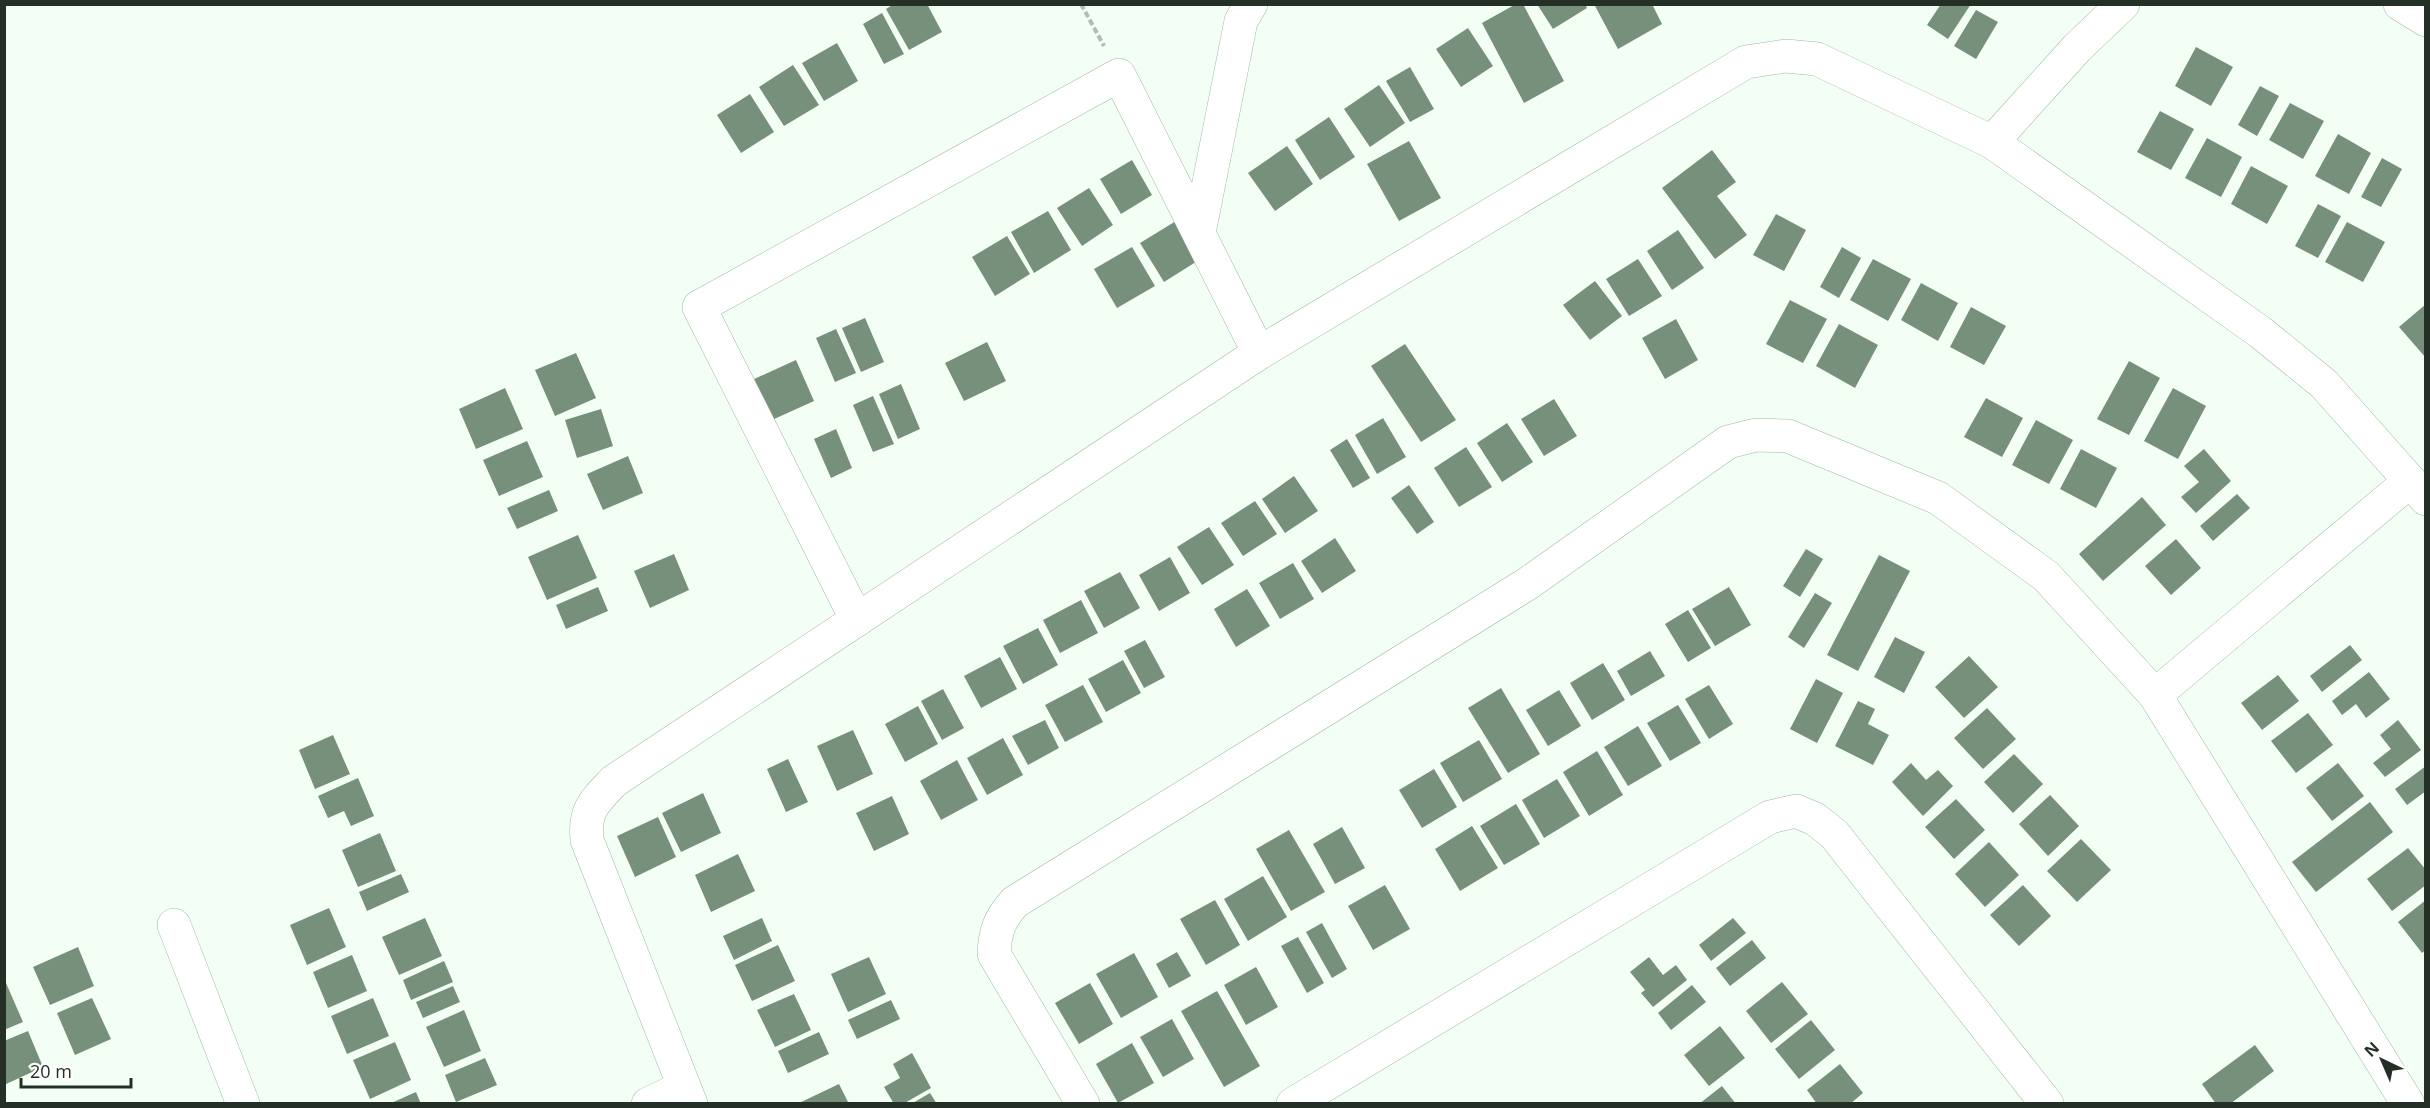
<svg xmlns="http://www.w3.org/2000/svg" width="2430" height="1108" font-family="'Open Sans',sans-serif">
<rect width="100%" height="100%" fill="#f3fff5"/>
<!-- building -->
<g fill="#76907b">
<polygon points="894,4 927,4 942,32 909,50 886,9"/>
<polygon points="1516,4 1523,4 1564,81 1524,103 1482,23"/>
<polygon points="1537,4 1585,4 1587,8 1553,29"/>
<polygon points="1594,4 1652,4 1662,24 1618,49"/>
<polygon points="1941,4 1971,4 1948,39 1927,25"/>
<polygon points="1976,10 1998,22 1976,59 1954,46"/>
<polygon points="882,13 904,54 884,64 863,24"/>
<polygon points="1468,28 1493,66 1461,87 1436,49"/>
<polygon points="837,43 858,81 824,101 802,63"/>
<polygon points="2196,47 2233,67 2211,106 2175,86"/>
<polygon points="793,65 819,105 784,126 759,87"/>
<polygon points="1410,67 1434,109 1410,122 1386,81"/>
<polygon points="1379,85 1405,123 1370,147 1344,109"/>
<polygon points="2260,86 2279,96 2257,136 2238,125"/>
<polygon points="750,94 774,132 741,153 717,115"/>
<polygon points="2290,103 2324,121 2303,159 2269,140"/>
<polygon points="2160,111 2194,129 2171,170 2137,152"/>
<polygon points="1329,117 1355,157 1320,180 1295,140"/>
<polygon points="2338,134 2371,153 2349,194 2315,176"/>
<polygon points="2207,138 2242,157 2221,197 2185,178"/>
<polygon points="1409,141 1441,198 1399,221 1367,164"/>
<polygon points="1287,146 1313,184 1275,211 1248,173"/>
<polygon points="1712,150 1736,182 1717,196 1747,235 1715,259 1662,188"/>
<polygon points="2382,158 2402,169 2381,207 2361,197"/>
<polygon points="1132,160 1152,195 1121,214 1100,179"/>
<polygon points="2251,166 2288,186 2267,224 2231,204"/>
<polygon points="1089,188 1113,225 1082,246 1057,208"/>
<polygon points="2318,204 2341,216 2318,258 2295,246"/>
<polygon points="1048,211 1071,250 1034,273 1011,232"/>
<polygon points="1776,214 1806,230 1784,271 1753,255"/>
<polygon points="1176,221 1199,260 1164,282 1140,243"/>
<polygon points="2347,222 2385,242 2363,282 2325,262"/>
<polygon points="1678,230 1704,268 1672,290 1647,251"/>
<polygon points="1007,236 1030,274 995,296 972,257"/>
<polygon points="1132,247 1155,286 1117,308 1094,269"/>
<polygon points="1842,247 1861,258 1839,298 1820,287"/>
<polygon points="1638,259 1662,296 1629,316 1606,279"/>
<polygon points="1873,259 1911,279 1888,321 1850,300"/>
<polygon points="1595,281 1622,316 1590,340 1563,305"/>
<polygon points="1921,283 1958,303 1938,341 1901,320"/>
<polygon points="1790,300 1827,319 1803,363 1766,344"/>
<polygon points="2426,304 2426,358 2399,327"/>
<polygon points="1971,307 2006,326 1984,365 1950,347"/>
<polygon points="865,318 884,362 861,372 842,328"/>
<polygon points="1676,319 1698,360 1665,379 1642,338"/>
<polygon points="1839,324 1878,345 1855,388 1816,366"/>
<polygon points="836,329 856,373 835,382 816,338"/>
<polygon points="987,342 1006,381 964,401 945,363"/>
<polygon points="1405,344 1456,420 1421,442 1371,366"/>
<polygon points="576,353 596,398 555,416 535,370"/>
<polygon points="796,360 814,401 772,420 754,379"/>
<polygon points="2129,361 2160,378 2129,435 2097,419"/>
<polygon points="901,384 920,429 898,439 879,394"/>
<polygon points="505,388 523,429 476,449 459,409"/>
<polygon points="2173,388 2206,406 2178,459 2144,441"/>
<polygon points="873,396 894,444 873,452 853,405"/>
<polygon points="1986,398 2023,418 2002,457 1964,437"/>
<polygon points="1554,399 1577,436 1544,456 1521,419"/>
<polygon points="601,409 613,446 577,458 565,420"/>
<polygon points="1383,418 1406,457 1377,474 1355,435"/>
<polygon points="2036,420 2073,440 2049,484 2012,465"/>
<polygon points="1507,423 1533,462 1502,482 1477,443"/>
<polygon points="836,429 852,468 831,478 814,439"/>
<polygon points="1347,439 1370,478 1353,488 1330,450"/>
<polygon points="527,441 543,477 499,496 483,460"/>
<polygon points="1466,447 1492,487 1459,507 1434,468"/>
<polygon points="2081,449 2117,468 2096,508 2060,489"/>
<polygon points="2204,449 2231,481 2196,513 2181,497 2199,482 2184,466"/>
<polygon points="628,456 643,493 603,510 587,474"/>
<polygon points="1294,476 1318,511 1285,533 1262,499"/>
<polygon points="1409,485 1434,522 1417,534 1391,498"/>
<polygon points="549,490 558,511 517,529 507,508"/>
<polygon points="2237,494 2250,508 2213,541 2200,526"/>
<polygon points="2142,497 2166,525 2103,581 2079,554"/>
<polygon points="1255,501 1277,534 1243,556 1221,523"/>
<polygon points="1209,527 1234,565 1202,585 1177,547"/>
<polygon points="578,535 597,578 547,600 528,557"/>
<polygon points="1335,538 1356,571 1322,593 1301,561"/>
<polygon points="2176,539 2201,568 2171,595 2145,566"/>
<polygon points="1806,549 1823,559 1800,597 1783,586"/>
<polygon points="674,554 689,590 650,608 634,571"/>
<polygon points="1879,555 1910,571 1858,671 1827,655"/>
<polygon points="1170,557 1190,593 1159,611 1139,575"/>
<polygon points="1293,563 1314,599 1280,619 1259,583"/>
<polygon points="1120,572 1140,608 1104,628 1084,591"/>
<polygon points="598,587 608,611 566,629 556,605"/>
<polygon points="1729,587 1751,625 1715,646 1692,609"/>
<polygon points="1247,589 1270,626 1236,647 1214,609"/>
<polygon points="1815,593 1832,603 1804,648 1788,637"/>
<polygon points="1081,600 1098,633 1060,653 1043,620"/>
<polygon points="1688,610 1711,648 1688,662 1665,624"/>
<polygon points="1038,628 1058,665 1023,684 1003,646"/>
<polygon points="1895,637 1925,652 1904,693 1874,677"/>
<polygon points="1145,640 1165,677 1144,688 1124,651"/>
<polygon points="2350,645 2362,660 2322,692 2310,676"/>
<polygon points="1650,651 1665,676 1631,696 1617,671"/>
<polygon points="1969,656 1998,687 1964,718 1935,687"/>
<polygon points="1000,657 1017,689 981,708 964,676"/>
<polygon points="1123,660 1141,693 1106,712 1088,679"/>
<polygon points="1603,663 1625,700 1592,720 1570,683"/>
<polygon points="2369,672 2390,699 2366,718 2356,704 2342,715 2332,701"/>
<polygon points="2278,675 2299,701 2262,730 2241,703"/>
<polygon points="1816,679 1843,693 1817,743 1790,729"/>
<polygon points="1083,685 1103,722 1065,742 1045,705"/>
<polygon points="1709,685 1733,724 1709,739 1685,699"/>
<polygon points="1501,688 1540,754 1508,773 1468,708"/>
<polygon points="943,689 964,728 942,740 921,701"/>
<polygon points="1559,690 1581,726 1548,746 1526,710"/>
<polygon points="1858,701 1875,709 1868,724 1889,735 1873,765 1835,746"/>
<polygon points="1678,705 1701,743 1670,761 1647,723"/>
<polygon points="918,706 938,744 905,762 885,724"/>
<polygon points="1987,708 2016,739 1983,769 1954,738"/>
<polygon points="2308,713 2333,745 2296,773 2271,741"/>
<polygon points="1045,720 1059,748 1028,765 1012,736"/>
<polygon points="2398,720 2421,750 2385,777 2373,763 2391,749 2380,735"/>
<polygon points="1638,726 1662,766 1628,786 1604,747"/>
<polygon points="853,730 873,774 837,791 817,746"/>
<polygon points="333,735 350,774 315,789 299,750"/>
<polygon points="1003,738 1023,775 987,795 967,758"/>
<polygon points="1479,740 1502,779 1463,802 1440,763"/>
<polygon points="1597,751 1623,795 1589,816 1563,772"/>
<polygon points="2014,754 2043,784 2013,813 1984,782"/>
<polygon points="788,759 808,802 786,812 767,769"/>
<polygon points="957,760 978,800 941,820 920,781"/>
<polygon points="1911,763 1926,780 1938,770 1953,786 1923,816 1892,782"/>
<polygon points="2338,763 2364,796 2332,821 2306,788"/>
<polygon points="2426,766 2426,791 2407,805 2395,789"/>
<polygon points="1434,769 1457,807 1422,828 1399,790"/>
<polygon points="358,778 374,816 351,826 344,811 328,818 318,796"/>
<polygon points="1557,779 1580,816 1544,838 1522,800"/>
<polygon points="703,793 721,833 681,852 662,813"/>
<polygon points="2050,795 2079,826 2048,856 2019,824"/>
<polygon points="892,796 909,834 874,851 856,813"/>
<polygon points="1956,799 1985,830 1954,859 1925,827"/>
<polygon points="2370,802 2393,832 2316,892 2292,862"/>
<polygon points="1516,804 1540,844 1504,865 1480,826"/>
<polygon points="658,817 676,857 635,877 617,836"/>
<polygon points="1472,826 1498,868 1460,891 1435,849"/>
<polygon points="1342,827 1365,868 1335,884 1313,844"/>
<polygon points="1289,830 1325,892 1291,911 1256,849"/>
<polygon points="380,833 396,871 358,887 342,850"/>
<polygon points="2081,839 2111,870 2077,902 2047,871"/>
<polygon points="1989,842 2019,875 1985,907 1955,874"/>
<polygon points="2408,848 2426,870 2426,885 2392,911 2367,879"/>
<polygon points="738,854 755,891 711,912 695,875"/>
<polygon points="401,874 409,892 367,911 359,892"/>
<polygon points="1263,876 1287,917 1248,941 1224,899"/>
<polygon points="1385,885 1410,929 1373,950 1348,906"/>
<polygon points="2023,885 2051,916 2019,946 1990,915"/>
<polygon points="1215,900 1240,945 1206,965 1180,919"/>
<polygon points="2426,900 2426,950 2422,953 2398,922"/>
<polygon points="329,908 346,947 307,965 290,925"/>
<polygon points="425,918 442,956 399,975 382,937"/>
<polygon points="762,918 772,941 734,960 723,936"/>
<polygon points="1733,918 1746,933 1711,961 1699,945"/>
<polygon points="1322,923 1347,969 1332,978 1306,932"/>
<polygon points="1298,937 1324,983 1307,993 1281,946"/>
<polygon points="1752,940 1766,958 1730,986 1716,968"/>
<polygon points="778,945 795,981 752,1001 735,965"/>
<polygon points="78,947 94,986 50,1005 33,967"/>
<polygon points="1177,952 1191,976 1169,988 1156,964"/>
<polygon points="1134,953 1158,997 1121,1018 1096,974"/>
<polygon points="352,955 367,991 328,1008 313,972"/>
<polygon points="869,957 886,994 848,1012 831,974"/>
<polygon points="1649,957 1663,975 1676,965 1687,980 1653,1007 1641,993 1645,990 1630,972"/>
<polygon points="444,961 453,982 411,1000 403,980"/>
<polygon points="1256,967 1278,1007 1246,1025 1224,985"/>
<polygon points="1782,982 1808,1014 1771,1043 1746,1011"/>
<polygon points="6,983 23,1022 4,1030 4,984"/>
<polygon points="1090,983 1113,1024 1079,1044 1055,1003"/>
<polygon points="1692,985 1706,1002 1671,1030 1658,1013"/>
<polygon points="453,986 460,1002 423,1018 416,1002"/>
<polygon points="1217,991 1260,1066 1224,1087 1181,1011"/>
<polygon points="794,994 811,1030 775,1047 757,1010"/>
<polygon points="92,998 111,1039 75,1055 57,1013"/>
<polygon points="373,998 389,1036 347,1054 331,1016"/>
<polygon points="891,1000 900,1019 857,1039 848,1020"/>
<polygon points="464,1010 481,1051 444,1067 426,1027"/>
<polygon points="1172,1019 1194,1059 1163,1077 1140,1037"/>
<polygon points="1811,1020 1835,1050 1799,1079 1775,1049"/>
<polygon points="1720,1026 1745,1058 1709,1086 1684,1055"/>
<polygon points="28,1031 43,1067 4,1085 4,1041"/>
<polygon points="819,1032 829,1054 788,1073 778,1051"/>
<polygon points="395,1042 411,1080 370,1099 353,1060"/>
<polygon points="1132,1043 1154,1083 1118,1103 1096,1064"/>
<polygon points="2255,1045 2274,1071 2230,1104 2216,1104 2202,1084"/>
<polygon points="912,1053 931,1088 903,1104 894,1104 884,1087 900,1078 893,1064"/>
<polygon points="485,1058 497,1085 456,1102 445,1075"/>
<polygon points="1840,1064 1863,1093 1850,1104 1817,1104 1807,1090"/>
<polygon points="839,1084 849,1104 797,1104"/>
<polygon points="1722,1086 1736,1104 1699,1104"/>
<polygon points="416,1092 421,1104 389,1104"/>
<polygon points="930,1093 937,1104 911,1104"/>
</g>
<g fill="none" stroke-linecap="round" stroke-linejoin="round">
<defs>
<g id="minor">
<polyline points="2400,4 2426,20"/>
<polyline points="1992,142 2077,48 2123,4"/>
<polyline points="1199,233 1241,21 1251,4"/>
<polyline points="857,620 699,307 1119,75 1259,353"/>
<polyline points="2155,695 2410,481"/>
<polyline points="174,925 243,1104"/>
<polyline points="648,1104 684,1087"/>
<path d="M691,1104L587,840C584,810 594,802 614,781L1259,353L1746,62L1786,56L1817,59L1992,142L2260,332L2324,384L2426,499"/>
<path d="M1083,1104L994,954C995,931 1000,918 1015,902L1527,584L1728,442L1756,435L1788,436L1938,498L2046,576L2155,695L2408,1104"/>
<polyline points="1293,1104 1770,817 1796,811 1815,819 1834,834 2047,1104"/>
</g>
</defs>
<!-- minor casing -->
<use href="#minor" stroke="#9fbaa4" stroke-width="34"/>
<!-- path -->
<polyline stroke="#b1bdb3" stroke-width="4" stroke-dasharray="6 3" stroke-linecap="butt" points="1081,4 1104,46"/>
<!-- minor -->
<use href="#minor" stroke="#fff" stroke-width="33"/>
</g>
<!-- border -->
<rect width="2430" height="1108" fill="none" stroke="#242f26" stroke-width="12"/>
<!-- north arrow -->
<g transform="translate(2382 1060) rotate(316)" stroke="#ffffff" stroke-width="4.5" paint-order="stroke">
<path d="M0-4.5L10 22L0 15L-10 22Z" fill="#242f26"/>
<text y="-9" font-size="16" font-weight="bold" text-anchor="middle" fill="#242f26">N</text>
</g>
<!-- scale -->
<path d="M21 1078v9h110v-9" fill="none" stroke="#242f26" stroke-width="3"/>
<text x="30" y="1078" font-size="18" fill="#242f26" stroke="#ffffff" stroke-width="4.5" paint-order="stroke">20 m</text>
</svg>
